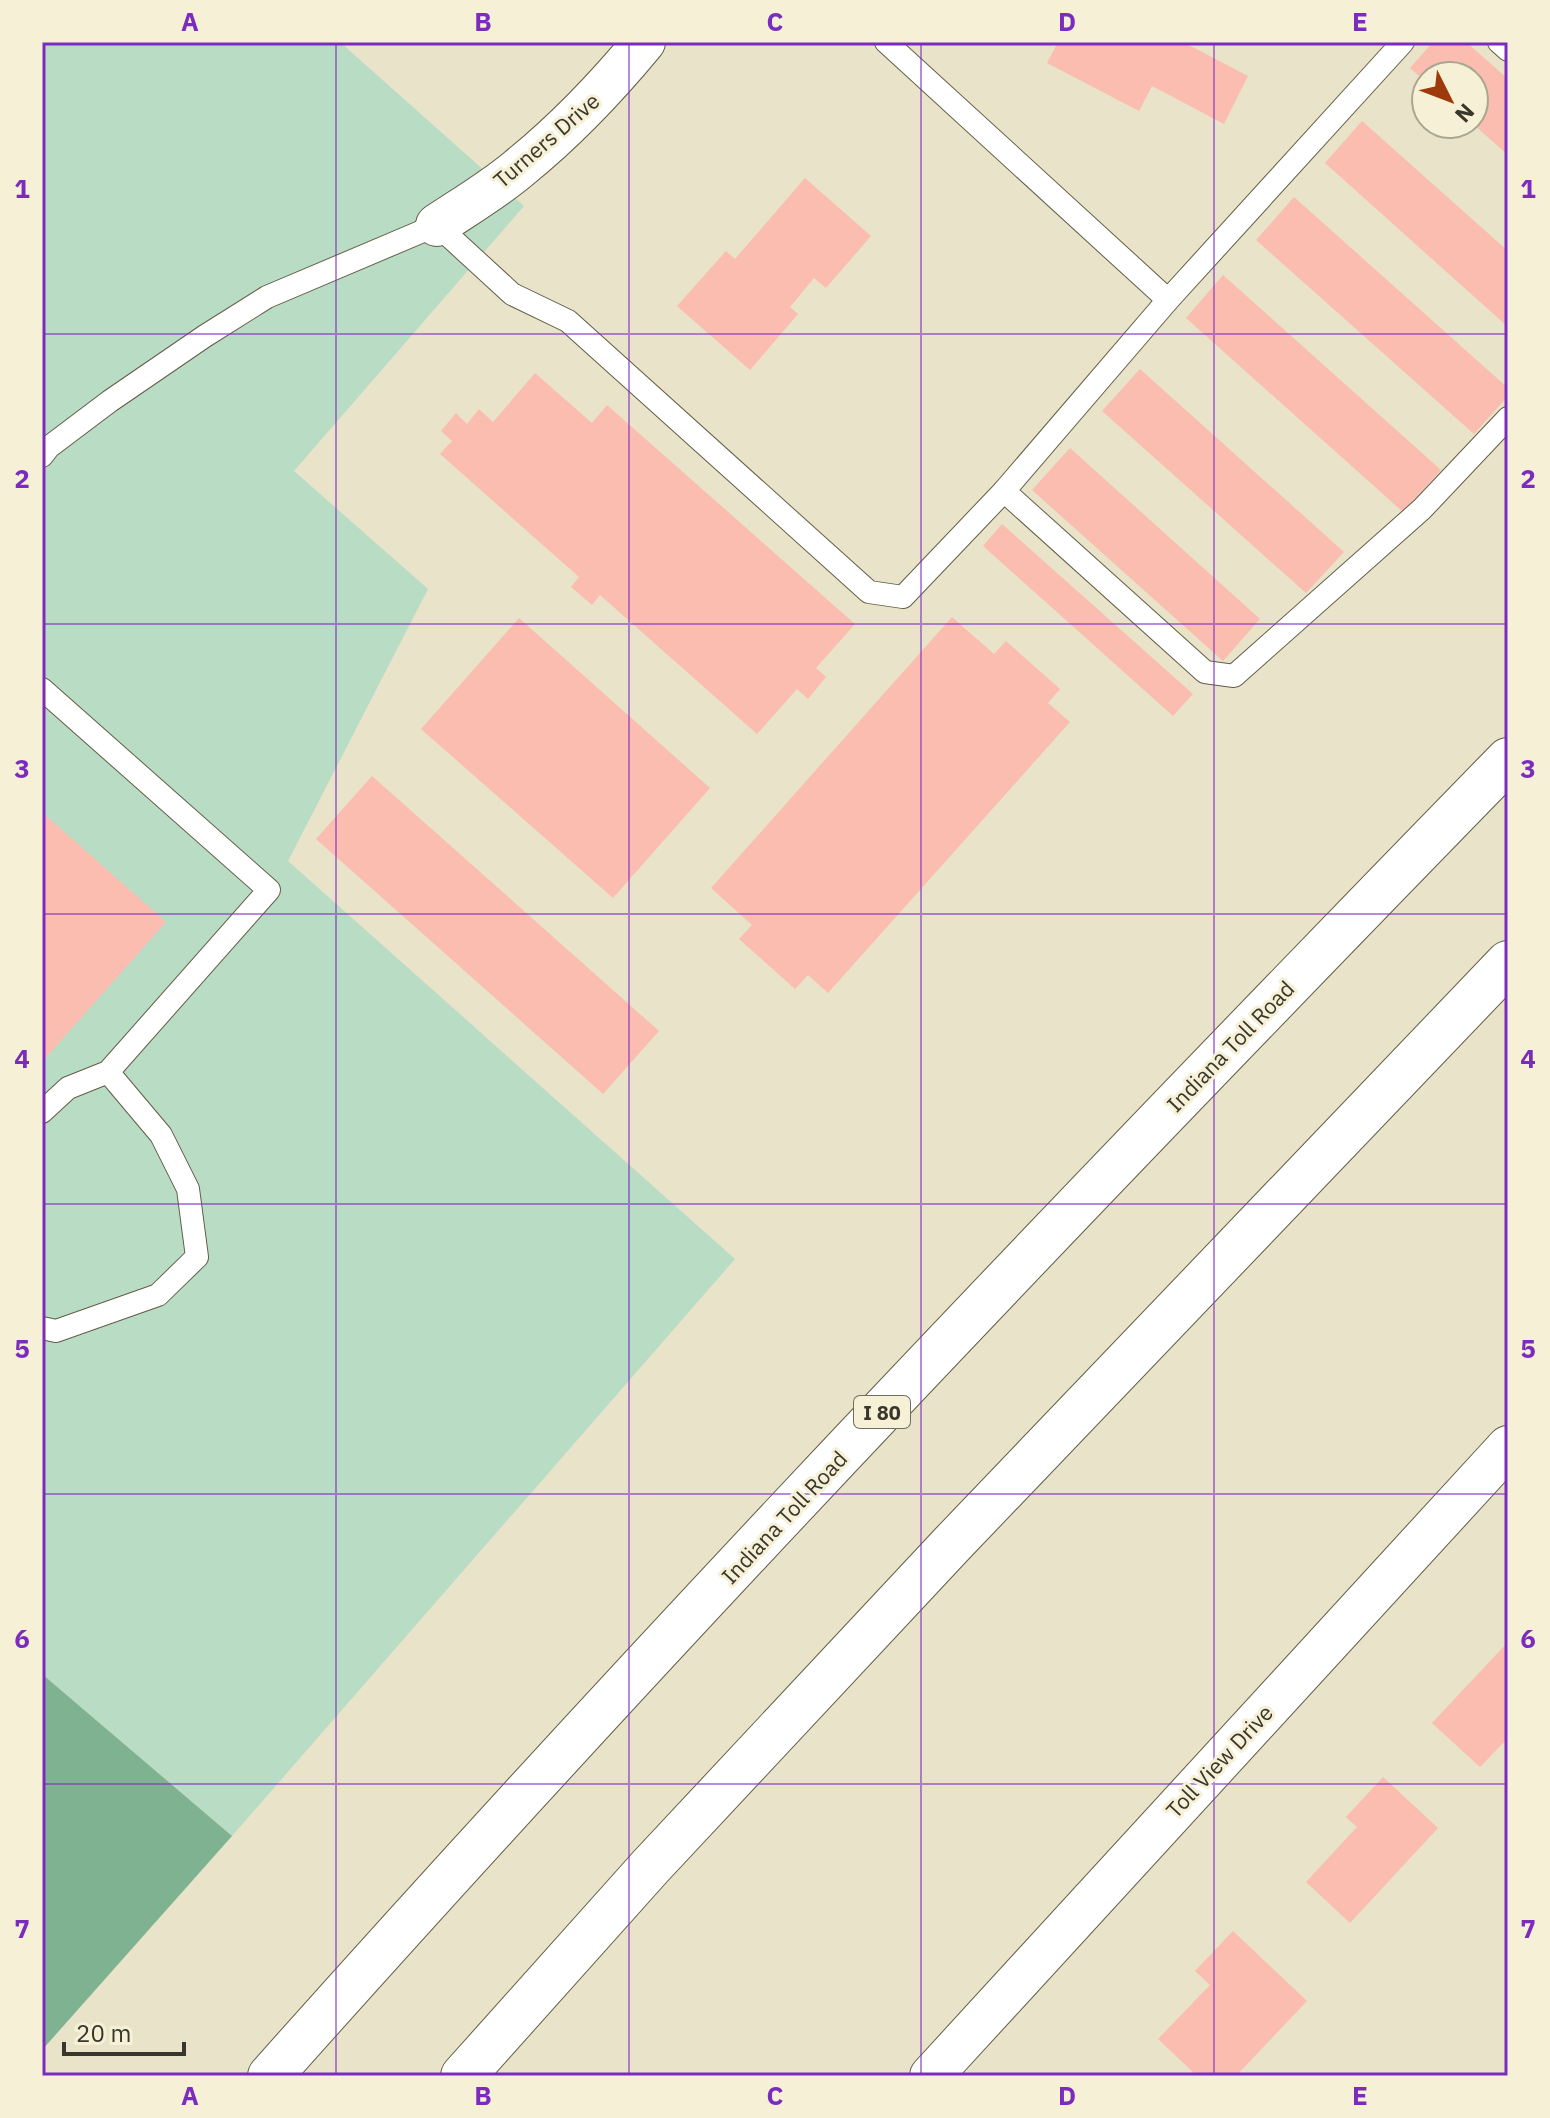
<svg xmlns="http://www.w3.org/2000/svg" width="1550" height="2118" font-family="'IBM Plex Sans',sans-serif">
<rect width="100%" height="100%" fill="#e9e3c9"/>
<!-- green -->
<polygon fill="#b9dcc4" points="42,42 340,42 524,206 294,471 428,589 288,861 735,1259 232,1836 42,1674"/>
<!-- forest -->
<polygon fill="#7fb290" points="42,1674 232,1836 42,2050"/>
<!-- building -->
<g fill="#fabdb0">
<polygon points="1058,42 1183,42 1248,76 1224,124 1152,86 1139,111 1047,63"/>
<polygon points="1433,42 1466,42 1508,79 1508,155 1474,125 1474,76 1426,76 1426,82 1410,68"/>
<polygon points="1362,121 1508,251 1508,327 1325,163"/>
<polygon points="805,178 871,236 826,288 814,278 790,307 798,314 750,370 677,306 726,251 735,259"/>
<polygon points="1294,197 1508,388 1508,396 1474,434 1256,240"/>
<polygon points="1223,275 1441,470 1403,512 1186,318"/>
<polygon points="1140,369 1344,552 1306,593 1102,411"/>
<polygon points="535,373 592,423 607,405 855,624 816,668 826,677 808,699 797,689 757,734 600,595 592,605 571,587 579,577 440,454 452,441 441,431 456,413 467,424 479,409 493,422"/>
<polygon points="1070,448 1260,619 1223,661 1032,490"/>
<polygon points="1002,524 1193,694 1173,716 983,546"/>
<polygon points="952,617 994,654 1006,641 1060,689 1048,703 1070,722 828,993 808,975 795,989 739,939 752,925 711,888"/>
<polygon points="519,618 710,788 613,898 421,729"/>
<polygon points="372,776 659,1031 603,1094 316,839"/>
<polygon points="42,812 166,922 42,1062"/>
<polygon points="1508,1642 1508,1738 1480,1767 1432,1723"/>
<polygon points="1383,1777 1438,1828 1350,1923 1306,1882 1357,1827 1346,1817"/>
<polygon points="1233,1931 1307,2001 1236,2076 1197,2076 1158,2039 1210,1985 1195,1971"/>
</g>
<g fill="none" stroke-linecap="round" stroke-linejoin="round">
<defs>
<g id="service">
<polyline points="886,42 1168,300"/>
<polyline points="1403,42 1168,300 1004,491 1205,672 1234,676 1422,509 1508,418"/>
<polyline points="1499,42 1508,50"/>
<polyline points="42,456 49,447 110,401 205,336 267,297 437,225 512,294 568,321 869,592 903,597 1004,491"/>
<polyline points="42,689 269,890 108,1072 68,1088 42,1112"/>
<polyline points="42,1328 56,1331 158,1295 197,1257 188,1189 161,1135 108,1072"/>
</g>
<g id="minor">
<path d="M437,225C464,207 493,190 518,169C565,131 606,88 644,42"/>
<polyline points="931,2076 1508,1447"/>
</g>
<g id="motorway">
<path d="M270,2076C671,1626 1088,1191 1508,760"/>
<polyline points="463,2076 650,1867 952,1544 1508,963"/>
</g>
</defs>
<!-- service casing -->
<use href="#service" stroke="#625d46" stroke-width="24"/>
<!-- minor casing -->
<use href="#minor" stroke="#625d46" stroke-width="44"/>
<!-- motorway casing -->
<use href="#motorway" stroke="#625d46" stroke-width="46"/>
<!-- service -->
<use href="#service" stroke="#fff" stroke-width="22"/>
<!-- minor -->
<use href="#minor" stroke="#fff" stroke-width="42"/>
<!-- motorway -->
<use href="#motorway" stroke="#fff" stroke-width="44"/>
</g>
<!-- grid -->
<path fill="none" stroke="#7b2cbf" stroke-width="2" stroke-opacity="0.55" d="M336,42V2076M629,42V2076M921,42V2076M1214,42V2076M42,334H1508M42,624H1508M42,914H1508M42,1204H1508M42,1494H1508M42,1784H1508"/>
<g text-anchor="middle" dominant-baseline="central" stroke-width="6" stroke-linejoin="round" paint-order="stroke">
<!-- shield labels -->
<rect fill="#f6f1d6" stroke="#726e5f" stroke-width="2" x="854" y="1396" width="56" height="32" rx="6"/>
<g font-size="20" font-weight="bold" fill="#39362c">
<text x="882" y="1412">I 80</text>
</g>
<!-- street labels -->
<g font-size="22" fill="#39362c" stroke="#f6f1d6">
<text transform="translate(546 140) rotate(-41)">Turners Drive</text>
<text transform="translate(1230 1046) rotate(-46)">Indiana Toll Road</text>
<text transform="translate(784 1517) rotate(-47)">Indiana Toll Road</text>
<text transform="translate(1219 1761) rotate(-47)">Toll View Drive</text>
</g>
</g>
<!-- border -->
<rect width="1550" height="2118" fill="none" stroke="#f6f1d6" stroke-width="88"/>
<!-- north arrow -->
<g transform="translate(1450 100) rotate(132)"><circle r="38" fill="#f6f1d6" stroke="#aaa692" stroke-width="2"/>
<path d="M0-6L14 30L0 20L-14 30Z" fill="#9e390b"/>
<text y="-12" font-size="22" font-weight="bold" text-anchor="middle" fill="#39362c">N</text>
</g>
<!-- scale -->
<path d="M64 2042v12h120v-12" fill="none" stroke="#39362c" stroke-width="4"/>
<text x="76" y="2042" font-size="24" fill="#39362c" stroke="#f6f1d6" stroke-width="6" paint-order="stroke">20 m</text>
<rect x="44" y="44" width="1462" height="2030" fill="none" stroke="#7b2cbf" stroke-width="3"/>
<g font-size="26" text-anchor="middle" font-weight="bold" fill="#7b2cbf">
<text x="190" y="31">A</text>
<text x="483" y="31">B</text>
<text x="775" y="31">C</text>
<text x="1067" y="31">D</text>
<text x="1360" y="31">E</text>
<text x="22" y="198">1</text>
<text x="1528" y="198">1</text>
<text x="22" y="488">2</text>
<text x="1528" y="488">2</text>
<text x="22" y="778">3</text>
<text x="1528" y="778">3</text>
<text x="22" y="1068">4</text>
<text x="1528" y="1068">4</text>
<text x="22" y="1358">5</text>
<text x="1528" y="1358">5</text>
<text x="22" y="1648">6</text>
<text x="1528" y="1648">6</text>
<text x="22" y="1938">7</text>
<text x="1528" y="1938">7</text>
<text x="190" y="2105">A</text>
<text x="483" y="2105">B</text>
<text x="775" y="2105">C</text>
<text x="1067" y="2105">D</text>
<text x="1360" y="2105">E</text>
</g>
</svg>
